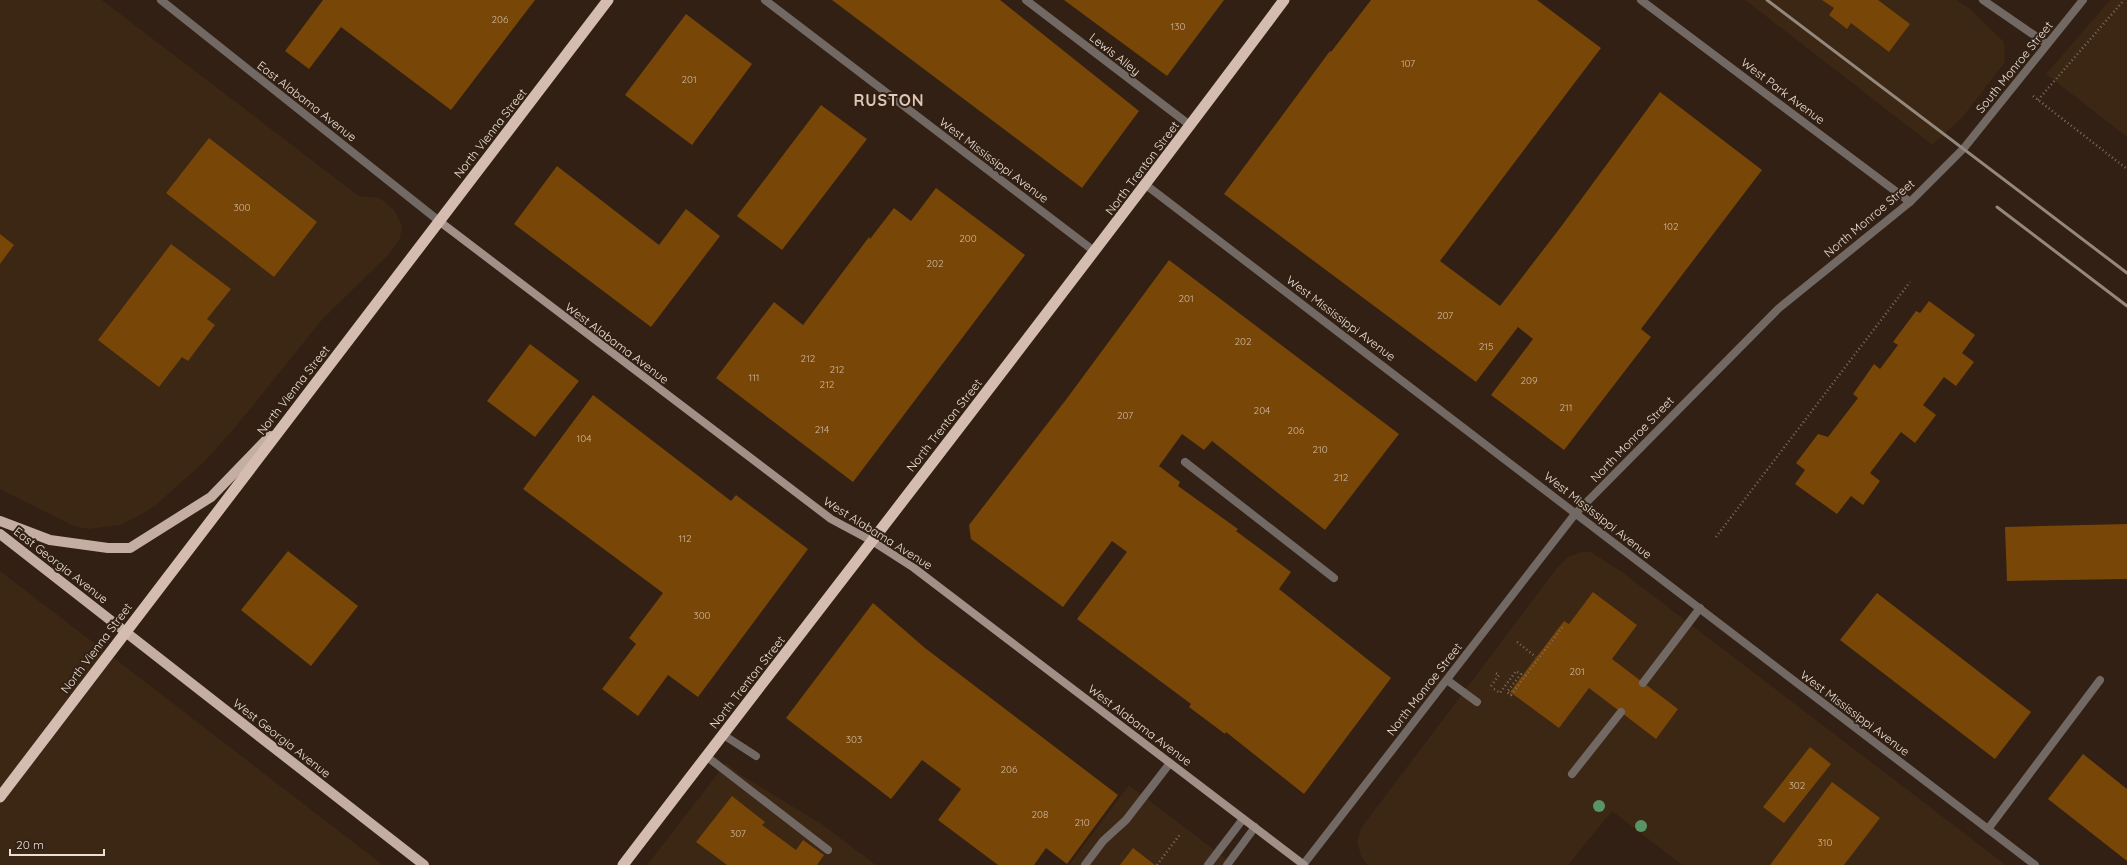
<svg xmlns="http://www.w3.org/2000/svg" width="2127" height="865" font-family="Quicksand,sans-serif">
<rect width="100%" height="100%" fill="#312013"/>
<!-- built -->
<g fill="#3c2614">
<polygon points="0,0 102,0 359,196 380,198 394,210 402,225 400,239 389,254 321,321 234,429 204,462 156,505 135,518 120,525 88,529 73,526 0,489"/>
<polygon points="1745,0 1957,0 1970,9 2004,42 2005,62 1962,118 1932,145"/>
<polygon points="2110,0 2127,0 2127,137 2046,74"/>
<polygon points="1580,552 1591,552 1622,572 2006,865 1682,865 1612,811 1568,865 1367,865 1361,856 1357,842 1361,828 1557,568 1568,557"/>
<polygon points="0,571 161,694 383,865 0,865"/>
<polygon points="726,763 741,775 823,825 876,865 647,865"/>
<polygon points="1129,785 1234,865 1069,865"/>
</g>
<!-- building -->
<g fill="#784607">
<polygon points="323,0 535,0 451,110 341,27 309,69 285,51"/>
<polygon points="832,0 1000,0 1139,111 1082,188"/>
<polygon points="1064,0 1224,0 1167,76"/>
<polygon points="1371,0 1537,0 1601,48 1440,261 1500,306 1560,228 1660,92 1762,170 1641,329 1651,337 1564,450 1491,395 1533,339 1518,327 1476,382 1224,194 1330,51 1331,52"/>
<polygon points="1822,0 1878,0 1910,24 1889,52 1851,23 1847,29 1829,15 1834,8"/>
<polygon points="686,14 752,64 692,145 625,95"/>
<polygon points="821,105 867,139 782,250 737,216"/>
<polygon points="209,138 317,222 274,277 166,193"/>
<polygon points="557,166 659,245 686,209 720,236 651,327 514,224"/>
<polygon points="936,188 1025,255 853,482 716,378 774,302 803,325 869,237 870,239 894,208 911,221"/>
<polygon points="0,234 14,245 0,264"/>
<polygon points="171,244 231,289 207,319 215,325 188,361 182,357 159,387 98,340"/>
<polygon points="1169,260 1399,434 1325,530 1212,441 1204,450 1182,434 1159,466 1180,482 1178,486 1238,529 1236,531 1291,572 1279,589 1391,678 1304,794 1226,732 1225,734 1189,707 1191,704 1077,619 1127,552 1112,541 1063,607 971,539 969,525 1068,397"/>
<polygon points="1929,301 1975,335 1962,353 1974,362 1956,386 1944,377 1923,405 1936,415 1915,443 1901,432 1870,473 1880,481 1863,505 1851,496 1837,514 1795,484 1805,470 1796,463 1818,434 1828,437 1858,398 1853,394 1874,364 1880,369 1898,345 1893,342 1916,311 1920,313"/>
<polygon points="530,344 579,381 535,437 487,401"/>
<polygon points="593,395 731,501 736,495 808,549 698,697 668,675 638,716 602,689 636,644 629,638 663,593 523,489"/>
<polygon points="2127,524 2127,579 2007,581 2005,527"/>
<polygon points="288,551 358,606 311,666 241,610"/>
<polygon points="1593,592 1637,625 1612,659 1678,709 1656,739 1589,688 1559,728 1510,692 1564,621 1569,624"/>
<polygon points="1877,593 2031,712 1995,759 1840,640"/>
<polygon points="873,603 925,648 1118,795 1067,864 1046,848 1034,865 998,865 938,820 961,789 922,760 891,799 786,718"/>
<polygon points="1810,747 1831,764 1784,823 1763,807"/>
<polygon points="2083,754 2127,789 2127,861 2048,799"/>
<polygon points="1832,782 1880,818 1844,865 1770,865"/>
<polygon points="732,796 765,822 762,825 796,850 803,840 824,855 817,865 727,865 696,842"/>
<polygon points="1133,848 1155,865 1120,865"/>
</g>
<g fill="none" stroke-linecap="round" stroke-linejoin="round">
<!-- path -->
<g stroke="#7d6e63" stroke-width="2.5" stroke-dasharray="1 3" stroke-linecap="butt">
<polyline points="2033,96 2127,169"/>
<polyline points="2038,100 2124,0"/>
<polyline points="1716,537 1910,282"/>
<polyline points="1517,642 1536,657"/>
<polyline points="1491,686 1499,675 1494,672"/>
<polyline points="1494,689 1500,693 1516,671 1521,674 1507,692 1511,695 1564,625"/>
<polyline points="1157,865 1181,833"/>
</g>
<!-- service -->
<g stroke="#736964" stroke-width="8">
<polyline points="1026,0 1191,126"/>
<polyline points="1185,462 1334,578"/>
<polyline points="1447,680 1477,702"/>
<polyline points="1643,683 1700,608"/>
<polyline points="722,734 756,756"/>
<polyline points="706,756 828,850"/>
<polyline points="1572,774 1621,712"/>
<polyline points="1988,829 2100,680"/>
<polyline points="1085,865 1103,841 1126,820 1170,763"/>
<polyline points="1208,865 1243,819"/>
<polyline points="1227,865 1255,827"/>
</g>
<!-- minor -->
<g stroke="#736964" stroke-width="8">
<polyline points="161,0 439,221"/>
<polyline points="765,0 1094,251"/>
<polyline points="1641,0 1910,202"/>
<polyline points="1983,0 2047,44"/>
<polyline points="1146,185 2035,865"/>
<polyline points="1303,865 1575,514 1778,309 1910,202 1964,148 2083,0"/>
</g>
<!-- secondary -->
<polyline stroke="#a09088" stroke-width="8" points="439,221 831,519 872,541 914,568 1304,865"/>
<!-- primary -->
<g stroke="#c4aea3" stroke-width="10">
<polyline points="0,521 50,540 108,548 130,548 211,497 270,436"/>
<polyline points="0,534 424,865"/>
</g>
<!-- trunk -->
<g stroke="#d4bcb0" stroke-width="11">
<polyline points="0,797 608,0"/>
<path d="M623,865C843,577 1067,291 1284,0"/>
</g>
<!-- rail -->
<g stroke="#94877c" stroke-width="3">
<polyline points="1767,0 2127,273"/>
<polyline points="1997,207 2127,306"/>
</g>
</g>
<!-- trees -->
<g fill="#599466">
<circle cx="1599" cy="806" r="6"/>
<circle cx="1641" cy="826" r="6"/>
</g>
<g text-anchor="middle" dominant-baseline="central" stroke-width="4" stroke-linejoin="round" paint-order="stroke">
<!-- number labels -->
<g font-size="10" fill="#cebaa3">
<text x="500" y="19">206</text>
<text x="1178" y="26">130</text>
<text x="1408" y="63">107</text>
<text x="689" y="79">201</text>
<text x="242" y="207">300</text>
<text x="1671" y="226">102</text>
<text x="968" y="238">200</text>
<text x="935" y="263">202</text>
<text x="1186" y="298">201</text>
<text x="1445" y="315">207</text>
<text x="1243" y="341">202</text>
<text x="1486" y="346">215</text>
<text x="808" y="358">212</text>
<text x="837" y="369">212</text>
<text x="754" y="377">111</text>
<text x="1529" y="380">209</text>
<text x="827" y="384">212</text>
<text x="1566" y="407">211</text>
<text x="1262" y="410">204</text>
<text x="1125" y="415">207</text>
<text x="822" y="429">214</text>
<text x="1296" y="430">206</text>
<text x="584" y="438">104</text>
<text x="1320" y="449">210</text>
<text x="1341" y="477">212</text>
<text x="685" y="538">112</text>
<text x="702" y="615">300</text>
<text x="1577" y="671">201</text>
<text x="854" y="739">303</text>
<text x="1009" y="769">206</text>
<text x="1797" y="785">302</text>
<text x="1040" y="814">208</text>
<text x="1082" y="822">210</text>
<text x="738" y="833">307</text>
<text x="1825" y="842">310</text>
</g>
<!-- street labels -->
<g font-size="12" fill="#ebe0d7" stroke="#312013">
<text transform="translate(1115 54) rotate(38)">Lewis Alley</text>
<text transform="translate(2014 67) rotate(-51)">South Monroe Street</text>
<text transform="translate(1783 91) rotate(37)">West Park Avenue</text>
<text transform="translate(307 101) rotate(38)">East Alabama Avenue</text>
<text transform="translate(490 133) rotate(-52)">North Vienna Street</text>
<text transform="translate(994 160) rotate(37)">West Mississippi Avenue</text>
<text transform="translate(1142 168) rotate(-53)">North Trenton Street</text>
<text transform="translate(1869 218) rotate(-40)">North Monroe Street</text>
<text transform="translate(1341 318) rotate(37)">West Mississippi Avenue</text>
<text transform="translate(617 343) rotate(37)">West Alabama Avenue</text>
<text transform="translate(293 390) rotate(-52)">North Vienna Street</text>
<text transform="translate(944 425) rotate(-52)">North Trenton Street</text>
<text transform="translate(1632 439) rotate(-46)">North Monroe Street</text>
<text transform="translate(1598 515) rotate(38)">West Mississippi Avenue</text>
<text transform="translate(878 533) rotate(32)">West Alabama Avenue</text>
<text transform="translate(61 565) rotate(38)">East Georgia Avenue</text>
<text transform="translate(96 648) rotate(-53)">North Vienna Street</text>
<text transform="translate(747 682) rotate(-52)">North Trenton Street</text>
<text transform="translate(1424 689) rotate(-52)">North Monroe Street</text>
<text transform="translate(1855 713) rotate(37)">West Mississippi Avenue</text>
<text transform="translate(1140 725) rotate(37)">West Alabama Avenue</text>
<text transform="translate(282 738) rotate(38)">West Georgia Avenue</text>
</g>
<!-- district labels -->
<g font-size="16" font-weight="bold" letter-spacing="1" fill="#dec7b6" stroke="#312013">
<text x="889" y="100">RUSTON</text>
</g>
</g>
<!-- scale -->
<path d="M10 849v6h94v-6" fill="none" stroke="#ebe0d7" stroke-width="2"/>
<text x="16" y="849" font-size="12" fill="#ebe0d7" stroke="#312013" stroke-width="3" paint-order="stroke">20 m</text>
</svg>
